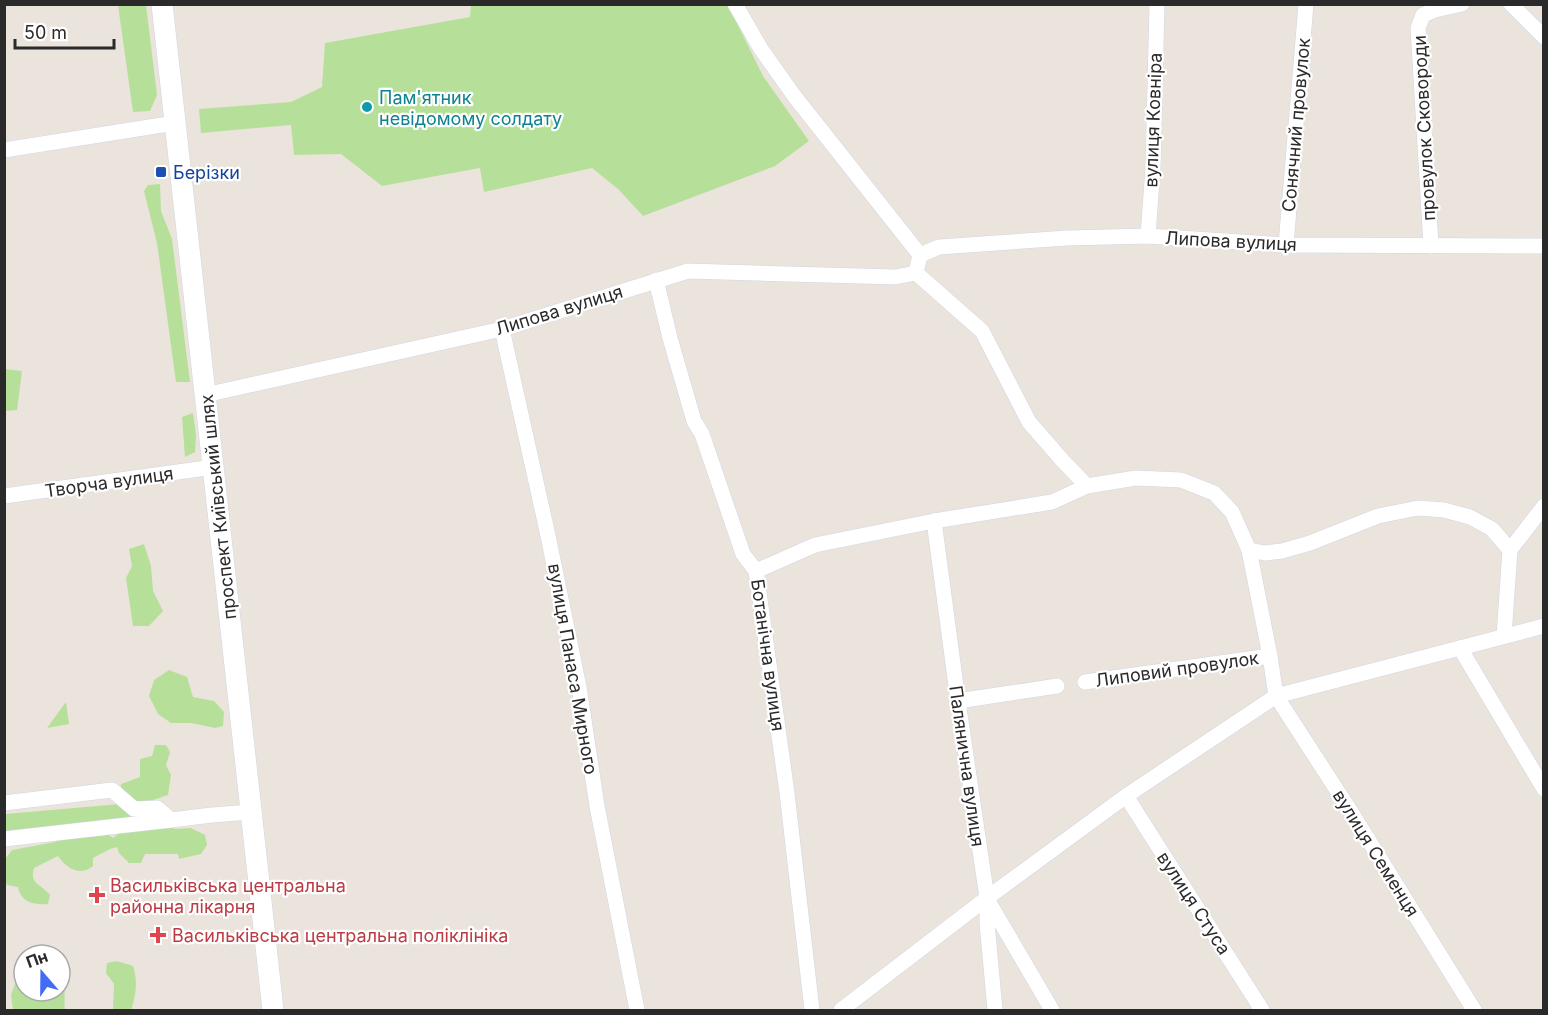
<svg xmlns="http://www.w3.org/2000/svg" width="1548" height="1015" font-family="Inter,sans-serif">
<rect width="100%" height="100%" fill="#ebe4dc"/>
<!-- green -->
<g fill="#b6e09a">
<polygon points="118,5 146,5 157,95 150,111 133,112"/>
<polygon points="471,5 728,5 763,76 809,141 775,166 643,216 618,189 592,168 484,192 480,168 382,186 341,154 294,155 291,125 201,133 199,109 291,102 322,87 325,43 470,17"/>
<polygon points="160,184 161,211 172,239 190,382 176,382 157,243 144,191 148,185"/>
<polygon points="5,369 22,371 17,410 5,411"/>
<polygon points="193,413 196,435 195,452 185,457 182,417"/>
<polygon points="144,544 151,566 153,591 163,611 149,626 133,626 126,578 132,566 129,549"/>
<polygon points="169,670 187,677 193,697 214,701 224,712 223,726 215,728 191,723 171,723 158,714 149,696 154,680"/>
<polygon points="66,702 69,724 47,728"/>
<polygon points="155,745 166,745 170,752 166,765 171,775 168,795 153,800 154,819 5,836 5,814 120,804 121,784 140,777 140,759 152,756"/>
<path d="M165,823L175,829L191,828L205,835L207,845L201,854L179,859L178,854H145L141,863H129L119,853L117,847L110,849L93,858V866C80,877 66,868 58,856L34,868C29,885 42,884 50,895L48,904C35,905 21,903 18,887L7,885L5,879V859L12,850L55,842L76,834L103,831L113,838L126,828Z"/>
<path d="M117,961L133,966C138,981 136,996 131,1010H113L114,984L106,973L107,963Z"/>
<path d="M60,974C68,985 63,998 65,1010H13L11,995L17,978L24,975V991H60Z"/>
</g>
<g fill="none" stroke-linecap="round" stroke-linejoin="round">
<defs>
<g id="minor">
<polyline points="735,4 761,49 795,97 920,255 916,273 982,331 1029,422 1063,461 1087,486"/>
<polyline points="1511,4 1544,37"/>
<polyline points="4,150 175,123"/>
<polyline points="1148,236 1153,167 1157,4"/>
<polyline points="1286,245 1306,4"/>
<polyline points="1431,246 1418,28 1423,15 1435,10 1462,4"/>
<polyline points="920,255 939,247 1067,238 1148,236 1286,245 1544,246"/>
<polyline points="656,280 670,338 694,421 702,434 743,554 756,571 787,793 812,1010"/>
<polyline points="502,329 547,531 579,687 597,806 637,1010"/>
<polyline points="205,395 502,329 688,271 895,277 916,273"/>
<polyline points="4,496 214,467"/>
<polyline points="934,521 958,701 987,898 987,923 995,1010"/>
<polyline points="1249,550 1270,656 1276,696 1353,815 1474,1010"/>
<polyline points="1510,550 1544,506"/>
<polyline points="756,571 815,545 934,521 1052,502 1087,486 1136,478 1181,480 1214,493 1232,512 1249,550 1265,553 1282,551 1310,543 1378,516 1418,508 1444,510 1470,517 1492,529 1510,550 1504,636"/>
<polyline points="1460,648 1544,789"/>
<polyline points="1085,682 1270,656"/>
<polyline points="958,701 1057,686"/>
<polyline points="1126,796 1262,1010"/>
<polyline points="4,803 112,790 134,809 157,808 171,820 212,815 251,812"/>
<polyline points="4,839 171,820"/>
<polyline points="987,899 1052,1010"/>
<polyline points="841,1010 987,898 1126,796 1276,696 1544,626"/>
</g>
<polyline id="secondary" points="162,4 273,1010"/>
</defs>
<!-- minor casing -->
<use href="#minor" stroke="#d1d5e2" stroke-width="16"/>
<!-- secondary casing -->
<use href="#secondary" stroke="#d1d5e2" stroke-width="22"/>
<!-- minor -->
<use href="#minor" stroke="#fff" stroke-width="15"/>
<!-- secondary -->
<use href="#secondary" stroke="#fff" stroke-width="21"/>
</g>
<!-- markers -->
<circle fill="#0f9aa8" stroke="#fff" stroke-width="2" cx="367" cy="107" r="6"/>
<rect fill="#1a4fb4" stroke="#fff" stroke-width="2" x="155" y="166" width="12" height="12" rx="3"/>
<g fill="#e0444e" stroke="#fff" stroke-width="2">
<path d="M94 886h6v6h6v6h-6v6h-6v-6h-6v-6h6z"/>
<path d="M155 926h6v6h6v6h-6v6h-6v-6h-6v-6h6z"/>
</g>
<g text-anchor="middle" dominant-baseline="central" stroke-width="4.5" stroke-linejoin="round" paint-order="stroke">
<!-- culture labels -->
<g font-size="18" fill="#0d838f" stroke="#fff" text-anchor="start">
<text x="379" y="97">Пам'ятник<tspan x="379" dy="21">невідомому солдату</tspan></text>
</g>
<!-- street labels -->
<g font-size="18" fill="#2a2a2a" stroke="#fff">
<text transform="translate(1153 120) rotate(-88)">вулиця Ковніра</text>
<text transform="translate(1296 125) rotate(-85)">Сонячний провулок</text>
<text transform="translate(1424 128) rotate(-93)">провулок Сковороди</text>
<text transform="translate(1231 241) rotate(3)">Липова вулиця</text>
<text transform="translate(559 310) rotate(-17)">Липова вулиця</text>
<text transform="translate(109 482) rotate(-8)">Творча вулиця</text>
<text transform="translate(218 507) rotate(-96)">проспект Київський шлях</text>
<text transform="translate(768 655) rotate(82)">Ботанічна вулиця</text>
<text transform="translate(573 669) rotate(80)">вулиця Панаса Мирного</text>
<text transform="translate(1177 669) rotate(-8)">Липовий провулок</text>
<text transform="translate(967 766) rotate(82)">Палянична вулиця</text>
<text transform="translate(1376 853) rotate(58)">вулиця Семенця</text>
<text transform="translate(1194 903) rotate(57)">вулиця Стуса</text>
</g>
<!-- transit labels -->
<g font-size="18" fill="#164399" stroke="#fff" text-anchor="start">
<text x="173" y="172">Берізки</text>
</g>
<!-- health labels -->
<g font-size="18" fill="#be3a42" stroke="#fff" text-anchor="start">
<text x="110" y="885">Васильківська центральна<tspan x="110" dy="21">районна лікарня</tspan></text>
<text x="172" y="935">Васильківська центральна поліклініка</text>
</g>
</g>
<!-- border -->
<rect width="1548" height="1015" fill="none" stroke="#2a2a2a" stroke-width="12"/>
<!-- north arrow -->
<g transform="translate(42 973) rotate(340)"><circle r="28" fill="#ffffff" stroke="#aaaaaa" stroke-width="1.5"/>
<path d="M0-4.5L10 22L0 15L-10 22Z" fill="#426cf3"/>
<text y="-9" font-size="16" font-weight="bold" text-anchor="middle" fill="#2a2a2a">Пн</text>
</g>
<!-- scale -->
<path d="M15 39v9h99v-9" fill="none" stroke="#2a2a2a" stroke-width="3"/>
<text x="24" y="39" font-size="18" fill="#2a2a2a" stroke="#ffffff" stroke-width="4.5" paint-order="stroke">50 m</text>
</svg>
